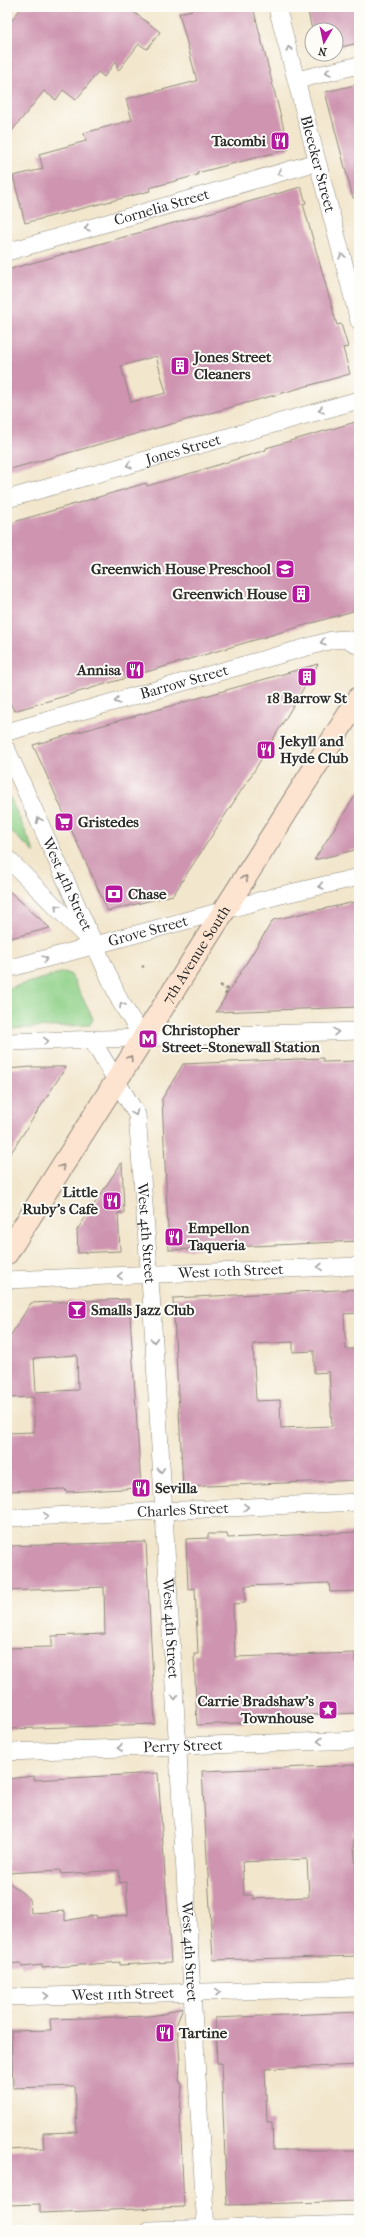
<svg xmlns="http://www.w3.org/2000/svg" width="366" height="2237" font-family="'IM FELL French Canon',serif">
<rect width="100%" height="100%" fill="#fdfcf7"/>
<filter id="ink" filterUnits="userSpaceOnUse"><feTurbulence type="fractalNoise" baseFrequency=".025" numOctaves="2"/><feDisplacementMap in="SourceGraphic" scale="8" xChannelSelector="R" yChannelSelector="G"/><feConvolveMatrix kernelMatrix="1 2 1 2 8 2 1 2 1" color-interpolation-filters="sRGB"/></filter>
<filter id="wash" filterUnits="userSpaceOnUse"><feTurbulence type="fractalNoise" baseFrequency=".012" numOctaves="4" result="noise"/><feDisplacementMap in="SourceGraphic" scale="16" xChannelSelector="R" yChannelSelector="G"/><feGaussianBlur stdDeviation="0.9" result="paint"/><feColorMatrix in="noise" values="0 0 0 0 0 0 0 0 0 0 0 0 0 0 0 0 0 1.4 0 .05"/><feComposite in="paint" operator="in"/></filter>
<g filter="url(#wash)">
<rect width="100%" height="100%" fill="#f2e6cc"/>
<!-- green -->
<g fill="#90d189" stroke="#5e7e5a">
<polygon points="7,791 35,853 7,828"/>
<polygon points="64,972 71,975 93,1019 90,1025 7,1029 7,989"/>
</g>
<g id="blocks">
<!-- building -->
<g fill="#ce94b0" fill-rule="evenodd">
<polygon points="22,7 127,7 160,32 147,49 139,44 118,71 116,61 104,77 98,72 76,100 63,90 56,100 44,91 7,137 7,26"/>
<polygon points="191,7 253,7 289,149 197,173 198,175 149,188 150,191 25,223 13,176 43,169 39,154 86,141 84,133 132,120 126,99 197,81 179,13 192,10"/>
<polygon points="307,7 359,7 359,43 336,48 336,30 312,30"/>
<polygon points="359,84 359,197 353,198 325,92"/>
<path d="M301,187L306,203L303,204L330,300L337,325L341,324L348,347L343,348L350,374L7,470V270ZM156,356L166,393L131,402L121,366Z"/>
<polygon points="359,421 359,602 353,611 14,711 7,696 7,524 146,483 147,486 195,472 266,450 266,448"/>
<polygon points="318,664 254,771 173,895 108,911 33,745"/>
<polygon points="359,790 359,849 314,860"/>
<polygon points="7,889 50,928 7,939"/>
<polygon points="359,901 359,1007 216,1012 273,920"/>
<polygon points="323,1058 323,1062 359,1061 359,1241 169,1250 162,1099 183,1064"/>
<polygon points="33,1067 66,1067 7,1159 7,1069"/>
<polygon points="122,1162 124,1213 118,1213 120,1251 78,1253 77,1230"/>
<path d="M359,1289V1313L344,1314L346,1349H359V1480L183,1487L173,1298ZM293,1342V1352L314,1351V1373L329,1372L332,1426L281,1428L280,1400L256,1401L253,1344Z"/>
<path d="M129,1299L141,1488L66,1492L65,1489L7,1491V1433L34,1432V1397L7,1398V1341L31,1303ZM77,1355L78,1390L36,1392L34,1358Z"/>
<polygon points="359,1532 359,1591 330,1592 329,1583 245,1586 245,1603 233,1604 235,1657 355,1653 355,1662 359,1662 359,1713 257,1717 258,1722 197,1725 194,1654 198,1654 195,1588 188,1589 186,1539 208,1538 208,1534 227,1534 228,1538"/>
<polygon points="146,1542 155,1724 7,1729 7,1648 52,1647 52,1636 105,1634 104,1587 7,1591 7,1546"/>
<path d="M359,1765V1831H353L356,1872L358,1871L359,1877V1956L213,1960L202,1771ZM307,1859L309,1897L253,1899V1895H244L242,1862Z"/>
<polygon points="158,1773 171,1962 120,1965 120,1962 42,1968 42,1965 22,1967 21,1963 7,1964 7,1881 30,1899 31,1913 65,1911 65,1921 96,1915 97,1918 128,1915 126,1882 120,1883 119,1870 61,1874 60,1870 7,1873 7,1779 34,1776 34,1780"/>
<polygon points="183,2007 177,2023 180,2062 179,2081 182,2085 180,2115 184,2207 40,2213 40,2204 7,2205 7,2150 44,2148 43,2133 77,2132 75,2086 13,2088 11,2031 51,2030 50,2019 149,2016 163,2014"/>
<polygon points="359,2012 359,2065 265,2069 267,2122 272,2122 273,2150 359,2150 359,2201 227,2205 221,2063 217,2063 215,2018"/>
</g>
</g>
</g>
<g filter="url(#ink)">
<use href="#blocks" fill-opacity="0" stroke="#8e887c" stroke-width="1"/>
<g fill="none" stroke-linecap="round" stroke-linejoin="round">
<defs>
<g id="minor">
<path id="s1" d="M277,7L359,321"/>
<polyline points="297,80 359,65"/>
<path id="s2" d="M7,252L317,162"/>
<path id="s3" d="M7,499L359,400"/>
<path id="s4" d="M7,732L332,640L347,639L359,646"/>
<path id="s5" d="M7,750L120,1001L143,1038"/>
<polyline points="7,858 87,938"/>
<path id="s6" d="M7,969L277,896L359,877"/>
<path id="s7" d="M92,1040L137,1115L151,1293L206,2230"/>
<polyline points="7,1042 359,1031"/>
<path id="s8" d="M7,1280L359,1266"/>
<path id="s9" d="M7,1518L359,1502"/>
<path id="s10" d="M7,1752L359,1740"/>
<path id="s11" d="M7,1997L359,1988"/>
<polyline points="149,2230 359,2224"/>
</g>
<g id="secondary">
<path id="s12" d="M7,1253L359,698"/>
</g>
</defs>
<!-- minor casing -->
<use href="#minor" stroke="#8e887c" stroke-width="18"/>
<!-- secondary casing -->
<use href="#secondary" stroke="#8e887c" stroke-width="24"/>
<!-- path -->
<g stroke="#8e887c" stroke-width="2.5" stroke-dasharray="3 3" stroke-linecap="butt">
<polyline points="142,966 144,967"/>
<polyline points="220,985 228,990 225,995"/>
</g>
<!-- minor -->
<use href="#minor" stroke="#fff" stroke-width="17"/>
<!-- secondary -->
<use href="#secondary" stroke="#fde4d0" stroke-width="22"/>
</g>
<!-- one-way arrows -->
<defs><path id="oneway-chevron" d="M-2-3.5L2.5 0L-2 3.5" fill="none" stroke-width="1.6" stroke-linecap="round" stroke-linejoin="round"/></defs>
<g stroke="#a0a0a0">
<use href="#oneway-chevron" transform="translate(289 49) rotate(-105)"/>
<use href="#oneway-chevron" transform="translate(328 72) rotate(166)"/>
<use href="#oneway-chevron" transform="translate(280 173) rotate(164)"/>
<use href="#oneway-chevron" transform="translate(87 228) rotate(164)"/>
<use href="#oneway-chevron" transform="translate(342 256) rotate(-105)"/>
<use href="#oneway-chevron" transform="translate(321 410) rotate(164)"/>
<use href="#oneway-chevron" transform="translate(129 465) rotate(164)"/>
<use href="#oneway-chevron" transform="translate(323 642) rotate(164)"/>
<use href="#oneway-chevron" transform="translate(117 701) rotate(164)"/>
<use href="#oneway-chevron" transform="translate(39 820) rotate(-114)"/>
<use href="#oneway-chevron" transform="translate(321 886) rotate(167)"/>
<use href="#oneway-chevron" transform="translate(57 907) rotate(-135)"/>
<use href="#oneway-chevron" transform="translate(45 959) rotate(-15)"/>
<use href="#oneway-chevron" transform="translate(122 1005) rotate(-121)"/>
<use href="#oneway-chevron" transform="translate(336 1032) rotate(-2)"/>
<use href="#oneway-chevron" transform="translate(46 1041) rotate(-2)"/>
<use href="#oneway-chevron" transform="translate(135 1113) rotate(69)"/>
<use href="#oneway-chevron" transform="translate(320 1267) rotate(178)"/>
<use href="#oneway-chevron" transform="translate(120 1276) rotate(178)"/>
<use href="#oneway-chevron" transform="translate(154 1340) rotate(87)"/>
<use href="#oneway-chevron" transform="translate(161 1470) rotate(87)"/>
<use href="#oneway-chevron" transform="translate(246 1507) rotate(-2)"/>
<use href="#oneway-chevron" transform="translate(46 1516) rotate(-3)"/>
<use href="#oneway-chevron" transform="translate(175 1697) rotate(86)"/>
<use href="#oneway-chevron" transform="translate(320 1741) rotate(178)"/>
<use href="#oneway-chevron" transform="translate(120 1748) rotate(178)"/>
<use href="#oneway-chevron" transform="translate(218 1992) rotate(-2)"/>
<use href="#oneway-chevron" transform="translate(46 1996) rotate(-2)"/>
</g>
<g stroke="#94887e">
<use href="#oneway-chevron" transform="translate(245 878) rotate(-58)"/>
<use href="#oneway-chevron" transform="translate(130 1058) rotate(-58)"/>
<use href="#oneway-chevron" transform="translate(62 1167) rotate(-57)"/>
</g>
</g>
<!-- icons -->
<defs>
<symbol id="restaurant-square" viewBox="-11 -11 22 22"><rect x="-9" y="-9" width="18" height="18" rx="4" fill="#b5179e" stroke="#fdfcf7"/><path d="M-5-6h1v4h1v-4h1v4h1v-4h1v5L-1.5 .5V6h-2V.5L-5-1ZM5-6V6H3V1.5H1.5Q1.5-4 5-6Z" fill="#fff"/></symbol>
<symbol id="building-square" viewBox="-11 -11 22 22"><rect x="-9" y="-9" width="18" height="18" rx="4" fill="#b5179e" stroke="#fdfcf7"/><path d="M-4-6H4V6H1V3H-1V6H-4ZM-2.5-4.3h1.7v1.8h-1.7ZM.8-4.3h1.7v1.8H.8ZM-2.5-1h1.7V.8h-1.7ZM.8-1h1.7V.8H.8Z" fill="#fff"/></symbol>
<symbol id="school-square" viewBox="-11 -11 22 22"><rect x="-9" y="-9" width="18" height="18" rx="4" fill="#b5179e" stroke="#fdfcf7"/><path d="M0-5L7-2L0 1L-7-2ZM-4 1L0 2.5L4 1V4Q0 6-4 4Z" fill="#fff"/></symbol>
<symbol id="supermarket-square" viewBox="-11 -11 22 22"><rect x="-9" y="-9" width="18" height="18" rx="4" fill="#b5179e" stroke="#fdfcf7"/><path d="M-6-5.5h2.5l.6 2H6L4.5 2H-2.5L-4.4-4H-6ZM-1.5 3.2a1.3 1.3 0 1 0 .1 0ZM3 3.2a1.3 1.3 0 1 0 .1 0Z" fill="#fff"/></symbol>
<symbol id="bank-square" viewBox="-11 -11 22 22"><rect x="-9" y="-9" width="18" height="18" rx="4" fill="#b5179e" stroke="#fdfcf7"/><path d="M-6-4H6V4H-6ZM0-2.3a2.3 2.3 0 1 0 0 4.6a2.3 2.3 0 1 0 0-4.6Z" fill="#fff"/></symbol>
<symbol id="metro-square" viewBox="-11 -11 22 22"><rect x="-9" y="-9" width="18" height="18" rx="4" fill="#b5179e" stroke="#fdfcf7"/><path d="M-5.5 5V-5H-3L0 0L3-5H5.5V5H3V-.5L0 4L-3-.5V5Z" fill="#fff"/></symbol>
<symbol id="bar-square" viewBox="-11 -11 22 22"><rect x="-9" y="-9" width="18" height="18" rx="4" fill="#b5179e" stroke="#fdfcf7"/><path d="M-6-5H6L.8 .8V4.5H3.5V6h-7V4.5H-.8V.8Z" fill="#fff"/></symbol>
<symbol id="sight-square" viewBox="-11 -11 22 22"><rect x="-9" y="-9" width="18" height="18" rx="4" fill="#b5179e" stroke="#fdfcf7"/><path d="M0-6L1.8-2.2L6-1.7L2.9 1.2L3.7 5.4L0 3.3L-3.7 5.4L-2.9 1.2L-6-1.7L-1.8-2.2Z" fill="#fff"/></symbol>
</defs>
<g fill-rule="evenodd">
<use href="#restaurant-square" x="269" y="130" width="22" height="22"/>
<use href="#building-square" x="169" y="355" width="22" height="22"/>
<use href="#school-square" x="274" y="558" width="22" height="22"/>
<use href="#building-square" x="290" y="583" width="22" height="22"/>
<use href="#restaurant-square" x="124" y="659" width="22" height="22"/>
<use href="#building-square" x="296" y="666" width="22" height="22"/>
<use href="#restaurant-square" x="255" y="739" width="22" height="22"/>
<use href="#supermarket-square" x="53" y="811" width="22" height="22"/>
<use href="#bank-square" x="103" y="883" width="22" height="22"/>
<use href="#metro-square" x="137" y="1028" width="22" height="22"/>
<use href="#restaurant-square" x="101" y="1190" width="22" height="22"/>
<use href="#restaurant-square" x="163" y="1226" width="22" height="22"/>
<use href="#bar-square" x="66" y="1299" width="22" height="22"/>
<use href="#restaurant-square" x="130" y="1477" width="22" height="22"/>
<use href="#sight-square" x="317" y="1699" width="22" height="22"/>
<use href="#restaurant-square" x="154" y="2022" width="22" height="22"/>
</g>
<g text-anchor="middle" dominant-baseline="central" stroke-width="4" stroke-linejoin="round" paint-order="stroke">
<!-- poi labels -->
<g font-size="15" font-weight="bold" fill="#2b2b2b" stroke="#fdfcf7" text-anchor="start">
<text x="266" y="141" text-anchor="end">Tacombi</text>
<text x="194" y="357">Jones Street<tspan x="194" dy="17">Cleaners</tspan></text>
<text x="271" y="569" text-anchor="end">Greenwich House Preschool</text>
<text x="287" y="594" text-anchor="end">Greenwich House</text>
<text x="121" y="670" text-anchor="end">Annisa</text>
<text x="307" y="698" text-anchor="middle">18 Barrow St</text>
<text x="280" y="741">Jekyll and<tspan x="280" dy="17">Hyde Club</tspan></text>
<text x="78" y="822">Gristedes</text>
<text x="128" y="894">Chase</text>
<text x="162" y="1030">Christopher<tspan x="162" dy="17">Street–Stonewall Station</tspan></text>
<text x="98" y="1192" text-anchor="end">Little<tspan x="98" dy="17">Ruby’s Cafe</tspan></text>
<text x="188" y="1228">Empellon<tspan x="188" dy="17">Taqueria</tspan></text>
<text x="91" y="1310">Smalls Jazz Club</text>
<text x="155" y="1488">Sevilla</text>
<text x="314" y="1701" text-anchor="end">Carrie Bradshaw’s<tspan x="314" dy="17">Townhouse</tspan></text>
<text x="179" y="2033">Tartine</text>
</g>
<!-- street labels -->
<g font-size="15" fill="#2b2b2b" stroke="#fdfcf7">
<text stroke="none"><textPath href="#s1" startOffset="162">Bleecker Street</textPath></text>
<text stroke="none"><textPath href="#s2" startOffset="161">Cornelia Street</textPath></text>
<text stroke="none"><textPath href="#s3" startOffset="183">Jones Street</textPath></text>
<text stroke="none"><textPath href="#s4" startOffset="184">Barrow Street</textPath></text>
<text stroke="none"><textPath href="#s5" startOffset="147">West 4th Street</textPath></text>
<text stroke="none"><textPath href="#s6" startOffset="146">Grove Street</textPath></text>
<text stroke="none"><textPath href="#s12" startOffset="353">7th Avenue South</textPath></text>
<text stroke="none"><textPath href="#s7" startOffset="206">West 4th Street</textPath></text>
<text stroke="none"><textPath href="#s8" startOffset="224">West 10th Street</textPath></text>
<text stroke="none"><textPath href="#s9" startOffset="176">Charles Street</textPath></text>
<text stroke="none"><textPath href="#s7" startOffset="602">West 4th Street</textPath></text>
<text stroke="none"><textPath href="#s10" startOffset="176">Perry Street</textPath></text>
<text stroke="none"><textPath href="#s7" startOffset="926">West 4th Street</textPath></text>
<text stroke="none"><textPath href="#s11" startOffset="116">West 11th Street</textPath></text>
</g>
</g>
<!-- margin -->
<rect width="366" height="2237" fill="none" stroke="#fdfcf7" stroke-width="24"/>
<!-- north arrow -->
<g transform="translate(324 42) rotate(189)"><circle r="19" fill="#fdfcf7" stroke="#a9a8a5"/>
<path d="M0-3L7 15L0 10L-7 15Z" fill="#b5179e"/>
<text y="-6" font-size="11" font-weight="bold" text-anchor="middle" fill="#2b2b2b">N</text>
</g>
</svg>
